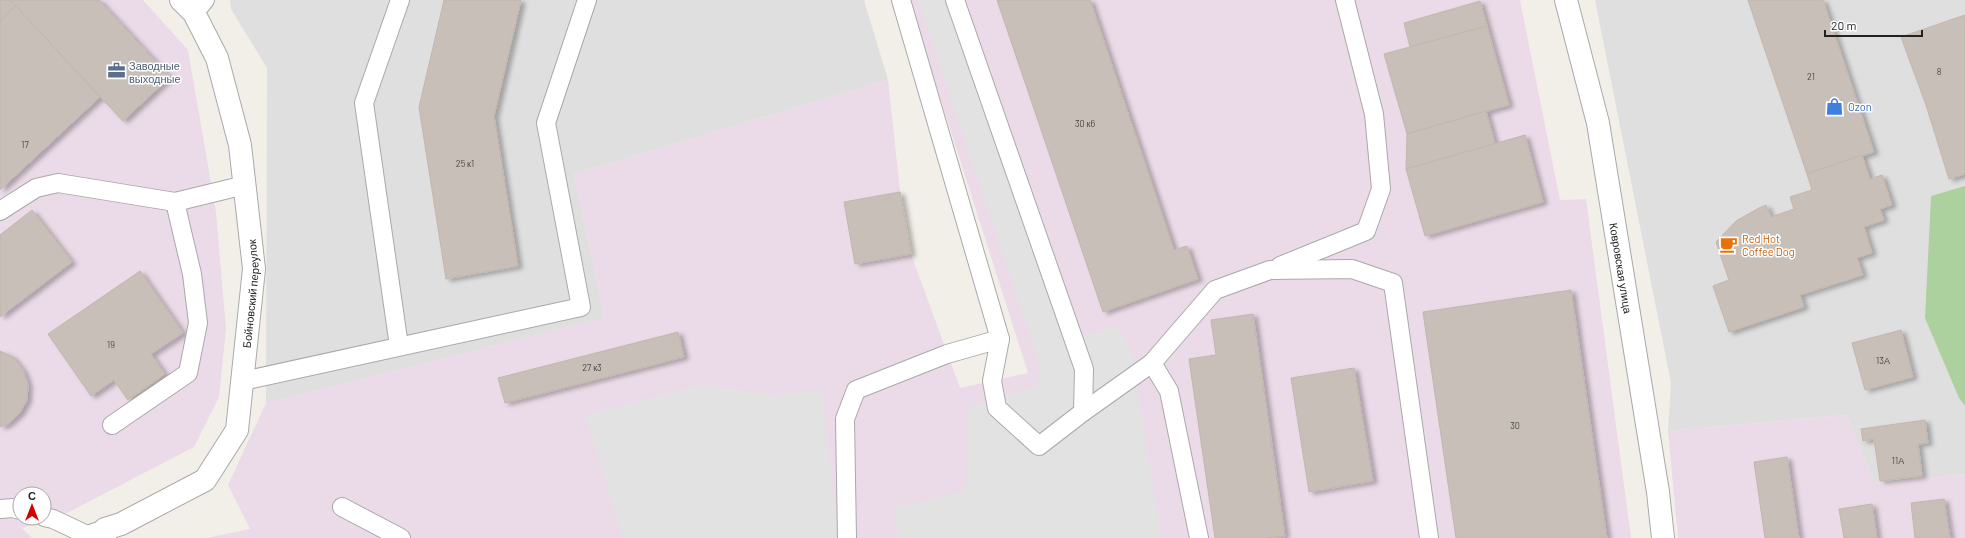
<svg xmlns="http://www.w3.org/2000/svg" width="1965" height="538" font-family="Barlow,sans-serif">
<defs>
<filter id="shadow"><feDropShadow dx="4.5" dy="2.5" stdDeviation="2" flood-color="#0004"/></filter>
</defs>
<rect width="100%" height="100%" fill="#f2efe9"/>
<!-- residential -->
<g fill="#e0dfdf">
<polygon points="230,0 864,0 888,80 574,174 605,318 266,403 267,68 231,9"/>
<polygon points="1595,0 1965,0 1965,474 1875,483 1846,415 1668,431 1671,383"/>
</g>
<!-- industrial -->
<g fill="#ebdbe8" fill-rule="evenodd">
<path d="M0,0H143L188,50L216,212L226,329L219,397L194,447L67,513L22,528L32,538H0ZM20,494H44V518H20Z"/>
<polygon points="909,0 1520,0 1560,200 1586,199 1631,538 206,538 250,529 228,485 266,403 605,318 574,174 888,80 900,191 911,254 960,388 1028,373"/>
<polygon points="1846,415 1875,483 1965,474 1965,538 1678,538 1668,431"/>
</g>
<!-- forest -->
<polygon fill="#add19e" points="1965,186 1965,406 1959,398 1925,318 1931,196"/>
<!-- parking -->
<g fill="#e2e2e2">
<polygon points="918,0 948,0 1068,340 1118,326 1132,354 1161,538 898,538 893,508 966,490 969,407 1036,387 1042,370"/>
<polygon points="699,385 727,387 770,395 822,390 838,538 623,538 585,415"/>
</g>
<!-- building -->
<g fill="#c7bfb8" stroke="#c4b6ab" filter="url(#shadow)">
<polygon points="0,0 10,0 16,6 0,21"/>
<polygon points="10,0 99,0 170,77 123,121"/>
<polygon points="444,0 521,0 494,116 518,266 446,279 419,107"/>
<polygon points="997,0 1090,0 1174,250 1187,246 1198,279 1103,312"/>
<polygon points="1748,0 1823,0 1874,152 1807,174"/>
<polygon points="1480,1 1487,26 1410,47 1404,23"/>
<polygon points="16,6 100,97 0,190 0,21"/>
<polygon points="1965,15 1965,174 1949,179 1926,105 1901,37"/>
<polygon points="1487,26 1509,105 1407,134 1384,54"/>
<polygon points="1486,111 1495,144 1406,169 1407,134"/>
<polygon points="1525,135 1543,202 1425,236 1406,169"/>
<polygon points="1862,155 1870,179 1882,175 1892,205 1880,209 1884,220 1864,227 1872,253 1857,258 1863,275 1800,295 1804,307 1729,332 1713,286 1729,280 1716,242 1736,221 1759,208 1766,205 1771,217 1794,209 1790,197 1812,190 1807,174"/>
<polygon points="900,192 911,254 855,264 844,202"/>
<polygon points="32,210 72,262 0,317 0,235"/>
<polygon points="140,271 183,333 151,354 165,374 128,400 114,380 91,396 48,334"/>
<polygon points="1571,290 1607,538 1456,538 1423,312"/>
<polygon points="1253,314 1285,536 1269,538 1215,538 1189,359 1216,355 1211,320"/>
<polygon points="1901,330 1913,377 1865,390 1852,343"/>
<polygon points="678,332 684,357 505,403 498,378"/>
<polygon points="0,351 13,357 23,370 28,384 27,400 20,413 8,424 0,427"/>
<polygon points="1354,368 1373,481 1309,492 1291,378"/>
<polygon points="1925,420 1928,443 1918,444 1922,476 1880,481 1874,439 1863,441 1861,429"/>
<polygon points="1787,457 1799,538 1765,538 1754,462"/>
<polygon points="1944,499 1950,538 1915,538 1911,503"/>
<polygon points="1872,504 1877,538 1844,538 1839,509"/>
</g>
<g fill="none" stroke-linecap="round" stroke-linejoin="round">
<defs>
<g id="lane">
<polyline points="901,0 1000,339 992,381 997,408 1039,446 1083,412 1084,369 955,0"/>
<polyline points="194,13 205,0"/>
<polyline points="0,211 36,188 58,183 175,202"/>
<polyline points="1280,266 1366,231 1381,189 1374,114 1345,0"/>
<polyline points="399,346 364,103 400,0"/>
<polyline points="1152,363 1215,290 1270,270 1352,269 1393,283 1429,538"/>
<polyline points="243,381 581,307 546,123 587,0"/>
<polyline points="1083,412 1152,363 1169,391 1199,538"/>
<polyline points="112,425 188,373 198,323 192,274 175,202 245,185"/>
<polyline points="342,507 401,538"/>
<polyline points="0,509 13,508 20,510"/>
<polyline points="44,517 53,519 87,535 105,529 107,538"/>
<polyline points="847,538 845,419 856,390 947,354 1000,339"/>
</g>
<g id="street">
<path id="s1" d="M1566,0L1598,123L1658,492L1663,538"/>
<path id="s2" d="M105,529L121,524L205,480L237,430L254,269L240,145L217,58L194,13L181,0"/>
</g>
</defs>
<!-- lane casing -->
<use href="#lane" stroke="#a9a9a9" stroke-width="20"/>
<!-- street casing -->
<use href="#street" stroke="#a9a9a9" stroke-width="24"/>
<!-- lane -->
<use href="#lane" stroke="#fff" stroke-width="18"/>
<!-- street -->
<use href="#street" stroke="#fff" stroke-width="22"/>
</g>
<!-- icons -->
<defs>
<symbol id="office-bare" viewBox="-9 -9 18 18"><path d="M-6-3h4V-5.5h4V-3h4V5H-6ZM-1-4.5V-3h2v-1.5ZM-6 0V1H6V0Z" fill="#5c6f8a" stroke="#fff" stroke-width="2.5" paint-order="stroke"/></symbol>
<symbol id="shop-bare" viewBox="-9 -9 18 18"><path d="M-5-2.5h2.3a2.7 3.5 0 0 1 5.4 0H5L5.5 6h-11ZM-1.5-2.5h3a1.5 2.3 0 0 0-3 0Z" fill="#3f7fe0" stroke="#fff" stroke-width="2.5" paint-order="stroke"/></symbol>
<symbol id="cafe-bare" viewBox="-9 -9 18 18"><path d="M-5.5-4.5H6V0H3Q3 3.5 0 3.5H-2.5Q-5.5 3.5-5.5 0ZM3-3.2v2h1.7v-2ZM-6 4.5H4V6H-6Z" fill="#e8710a" stroke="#fff" stroke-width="2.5" paint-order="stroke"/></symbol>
</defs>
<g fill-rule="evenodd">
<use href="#office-bare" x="104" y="58" width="25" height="25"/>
<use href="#shop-bare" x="1822" y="94" width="25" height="25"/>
<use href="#cafe-bare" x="1716" y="232" width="25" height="25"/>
</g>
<g text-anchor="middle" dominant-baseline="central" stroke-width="3" stroke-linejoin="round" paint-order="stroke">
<!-- number labels -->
<g font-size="9" fill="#4b4948">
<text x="1939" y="71">8</text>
<text x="1811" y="76">21</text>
<text x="1085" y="123">30 к6</text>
<text x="25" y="144">17</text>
<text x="465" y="163">25 к1</text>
<text x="111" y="344">19</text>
<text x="1883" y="360">13А</text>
<text x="592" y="367">27 к3</text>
<text x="1515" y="425">30</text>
<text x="1898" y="460">11А</text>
</g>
<!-- service labels -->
<g font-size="11" fill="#4e5e75" stroke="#fff" text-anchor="start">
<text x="129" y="65">Заводные<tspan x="129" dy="13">выходные</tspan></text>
</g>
<!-- shop labels -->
<g font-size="11" fill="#366cbe" stroke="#fff" text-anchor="start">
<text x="1848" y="106">Ozon</text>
</g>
<!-- food labels -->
<g font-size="11" fill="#c56008" stroke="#fff" text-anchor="start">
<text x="1742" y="238">Red Hot<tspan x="1742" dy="13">Coffee Dog</tspan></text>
</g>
<!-- street labels -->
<g font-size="11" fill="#222" stroke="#fff">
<text stroke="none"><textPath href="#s1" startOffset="274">Ковровская улица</textPath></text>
<text stroke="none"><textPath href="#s2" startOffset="308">Бойновский переулок</textPath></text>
</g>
</g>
<!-- north arrow -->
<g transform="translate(32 506)"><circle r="19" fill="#ffffff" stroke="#a7a7a7"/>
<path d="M0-3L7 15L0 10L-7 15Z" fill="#d40000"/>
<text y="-6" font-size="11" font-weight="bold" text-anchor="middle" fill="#222222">С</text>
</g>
<!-- scale -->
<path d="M1825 30v6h97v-6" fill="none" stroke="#222222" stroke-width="2"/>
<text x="1831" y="30" font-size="12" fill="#222222" stroke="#ffffff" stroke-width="3" paint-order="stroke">20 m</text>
</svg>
